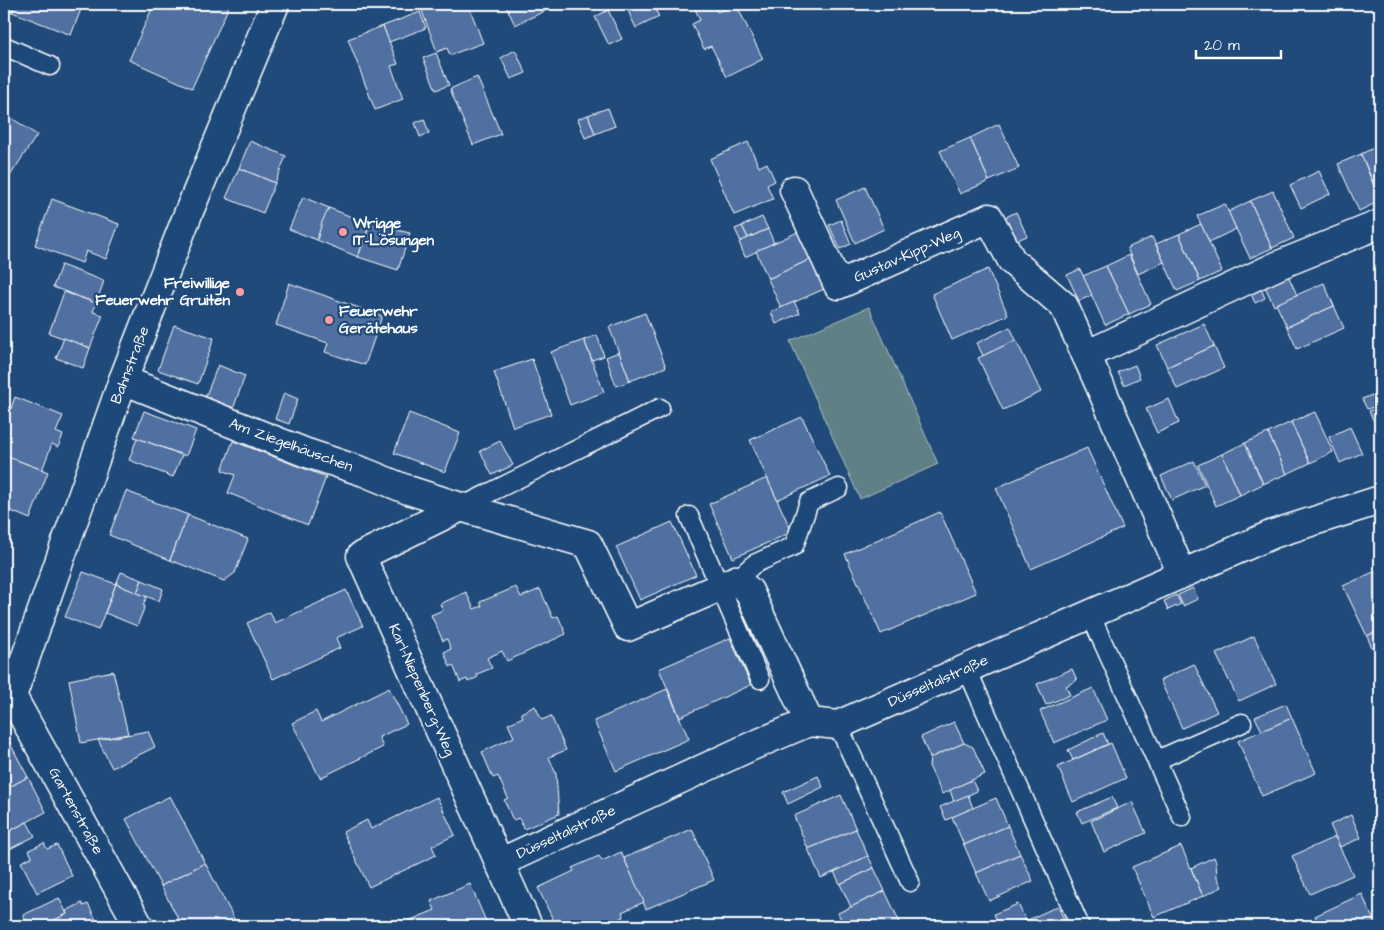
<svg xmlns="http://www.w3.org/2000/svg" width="1384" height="930" font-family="'Architects Daughter',sans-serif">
<rect width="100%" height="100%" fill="#1f4a7a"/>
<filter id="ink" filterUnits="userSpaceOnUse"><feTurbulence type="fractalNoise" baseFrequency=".02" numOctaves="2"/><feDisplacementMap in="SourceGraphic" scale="10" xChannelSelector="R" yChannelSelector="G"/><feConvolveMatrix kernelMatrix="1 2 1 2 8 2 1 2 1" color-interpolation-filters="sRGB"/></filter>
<g filter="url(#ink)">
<!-- green -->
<polygon fill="#5e8186" stroke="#aec0c2" points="869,307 938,464 860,499 790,341"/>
<!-- building -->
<g fill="#506fa0" stroke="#fff">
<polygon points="4,4 15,4 12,12 4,9"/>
<polygon points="15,4 83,4 71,35 12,12"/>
<polygon points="154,4 230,4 192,88 129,60"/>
<polygon points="431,4 468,4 483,43 450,55 447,48 437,52 421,8"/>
<polygon points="505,4 547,4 549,9 515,25"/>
<polygon points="625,4 653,4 659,17 636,28"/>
<polygon points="693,4 713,4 717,12 736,4 763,59 727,77 711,46 704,49 692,24 700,20"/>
<polygon points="608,10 622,39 609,45 595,17"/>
<polygon points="420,12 426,28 389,42 383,26"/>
<polygon points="383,26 398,64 391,66 403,99 375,110 348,39"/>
<polygon points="515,50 526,73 511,79 501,58"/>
<polygon points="436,53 449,85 436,90 423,58"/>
<polygon points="477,77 501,134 473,145 450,89"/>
<polygon points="608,108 615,126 595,134 588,115"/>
<polygon points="4,113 37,135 6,182 4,180"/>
<polygon points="588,115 595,134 585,138 578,119"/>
<polygon points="424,119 429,133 420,137 415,123"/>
<polygon points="999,124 1019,168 989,181 970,138"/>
<polygon points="970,138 989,181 960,194 940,151"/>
<polygon points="250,141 286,156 275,183 239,168"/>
<polygon points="748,142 759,167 767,163 775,181 767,185 773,199 734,215 710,159"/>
<polygon points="1380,145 1380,198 1361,154"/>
<polygon points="1361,154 1380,201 1359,211 1338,164"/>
<polygon points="239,168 275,183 263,213 226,198"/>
<polygon points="1319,171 1330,194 1301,208 1290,185"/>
<polygon points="865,187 884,229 855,243 836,200"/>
<polygon points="1273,191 1294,238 1272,248 1250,201"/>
<polygon points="303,197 329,208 317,240 289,229"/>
<polygon points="52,199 119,224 106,259 86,251 82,263 35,245"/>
<polygon points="1250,201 1272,248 1250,258 1228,212"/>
<polygon points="1225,204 1236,229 1209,242 1197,216"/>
<polygon points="329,208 370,224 358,257 317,240 322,222"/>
<polygon points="1016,212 1027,236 1015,241 1004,218"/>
<polygon points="762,217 768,229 748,238 742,226"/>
<polygon points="841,220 851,244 840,249 829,225"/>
<polygon points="370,224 410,233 398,270 358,257"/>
<polygon points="1201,224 1222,271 1200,281 1179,234"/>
<polygon points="742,226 748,238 741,242 735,229"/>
<polygon points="768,229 774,243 745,257 739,242"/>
<polygon points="798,232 811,259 768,279 756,251"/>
<polygon points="1179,234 1200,281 1177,291 1156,244"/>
<polygon points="1152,237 1164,262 1138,274 1127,248"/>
<polygon points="1129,255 1151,304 1129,314 1106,266"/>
<polygon points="811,259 824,289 781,308 768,279"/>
<polygon points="61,265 104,281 96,303 53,287"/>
<polygon points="1106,266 1129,314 1105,325 1083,276"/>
<polygon points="988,269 1008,315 952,340 932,294"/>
<polygon points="1080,269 1092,295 1079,301 1067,275"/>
<polygon points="1286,271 1297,295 1274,306 1263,282"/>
<polygon points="289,283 382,316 365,365 325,352 328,343 276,325"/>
<polygon points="1324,283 1334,306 1287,327 1276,304"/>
<polygon points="1261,289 1265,298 1255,303 1251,294"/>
<polygon points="64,292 96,303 93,312 103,315 90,348 49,333"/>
<polygon points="794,302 800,313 776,324 771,312"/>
<polygon points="1334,306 1344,328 1297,349 1287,327"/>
<polygon points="645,313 666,367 630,381 609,327"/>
<polygon points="1204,324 1214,346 1167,367 1157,345"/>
<polygon points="174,325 214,338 198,384 158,370"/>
<polygon points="1010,327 1016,340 983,356 977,343"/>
<polygon points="597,335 604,356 592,360 584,340"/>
<polygon points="64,338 90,348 83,368 56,358"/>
<polygon points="584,340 604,392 570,405 551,352"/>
<polygon points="1016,340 1041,392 1003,410 978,358"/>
<polygon points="1214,346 1224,368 1177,389 1167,367"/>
<polygon points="619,352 630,381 616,386 606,357"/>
<polygon points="532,359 551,414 513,427 494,372"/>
<polygon points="218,365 245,376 233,409 205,398"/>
<polygon points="1135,365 1140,378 1124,385 1118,372"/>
<polygon points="284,393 298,399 289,424 275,419"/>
<polygon points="1372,395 1376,406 1367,409 1362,399"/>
<polygon points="15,397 63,416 56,432 63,435 58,447 52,444 42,470 4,455 4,428"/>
<polygon points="1169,399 1179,423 1157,433 1146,409"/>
<polygon points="1378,407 1380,409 1380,424 1376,426 1369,411"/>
<polygon points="144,411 196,430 186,456 134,437"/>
<polygon points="1315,412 1333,452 1310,463 1291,422"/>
<polygon points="409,413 460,433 445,472 394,453"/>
<polygon points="802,417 830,476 777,500 750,440"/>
<polygon points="1291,422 1310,463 1287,474 1268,433"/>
<polygon points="1350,427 1362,453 1340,463 1329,437"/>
<polygon points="1268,433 1287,474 1263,484 1245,443"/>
<polygon points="137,438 182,455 173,477 129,460"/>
<polygon points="233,441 326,477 308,525 228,493 235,475 222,470"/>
<polygon points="500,441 513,465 492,475 480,451"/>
<polygon points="1245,443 1263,484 1240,495 1222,454"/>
<polygon points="1087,448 1123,528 1031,569 996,488"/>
<polygon points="1222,454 1240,495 1216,506 1198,465"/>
<polygon points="6,456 48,472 30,519 4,508 4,463"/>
<polygon points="1194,461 1205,485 1172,500 1161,476"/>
<polygon points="767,478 792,532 733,558 709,504"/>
<polygon points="126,491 188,515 170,560 109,535"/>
<polygon points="940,512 976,593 881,634 845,554"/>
<polygon points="188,515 248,539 235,573 224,581 170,560"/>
<polygon points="672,522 696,575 640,600 616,547"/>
<polygon points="1380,569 1380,630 1367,636 1343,586"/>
<polygon points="83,572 116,584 98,630 65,617"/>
<polygon points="121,572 142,580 137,593 116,584"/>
<polygon points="142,580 163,589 159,601 137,593"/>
<polygon points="116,584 147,597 143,605 145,606 137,626 105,613"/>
<polygon points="516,587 521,597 540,589 553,618 558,616 566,634 507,661 502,651 487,658 492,668 477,674 478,677 468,682 467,679 460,682 453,665 450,667 444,652 451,649 447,639 443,641 431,615 443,610 440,604 466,592 474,609 482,606 480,602"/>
<polygon points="1193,588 1198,599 1183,606 1178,595"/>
<polygon points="346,590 363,626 336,638 340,648 273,679 247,623 270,612 275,623"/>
<polygon points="1176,595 1181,604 1168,610 1164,601"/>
<polygon points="1380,630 1380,645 1372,648 1367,636"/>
<polygon points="1254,636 1276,684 1239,701 1216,654"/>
<polygon points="730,638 751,685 680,717 659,669"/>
<polygon points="1194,664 1217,712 1182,728 1160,680"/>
<polygon points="1072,669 1077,680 1066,686 1070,695 1046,705 1037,684"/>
<polygon points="113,671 128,734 81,743 69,680"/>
<polygon points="389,688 407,724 379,737 383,747 320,778 292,723 316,711 321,722"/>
<polygon points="1093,688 1107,720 1054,743 1040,711"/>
<polygon points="667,689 689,739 616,771 594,721"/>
<polygon points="1286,704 1292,718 1262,731 1255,717"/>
<polygon points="535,706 542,720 551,716 566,750 549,757 556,774 559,814 524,829 519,818 513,820 504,800 508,798 498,776 493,778 482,752 514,737 508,724 523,717 521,713"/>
<polygon points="1292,718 1316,773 1262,796 1238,741"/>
<polygon points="954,722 964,743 930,758 921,737"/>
<polygon points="148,731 155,747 112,768 98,740"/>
<polygon points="1103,733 1108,744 1073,760 1068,750"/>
<polygon points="6,736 28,777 4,790 4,737"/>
<polygon points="964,743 973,747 985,774 942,794 929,766 930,758"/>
<polygon points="1111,743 1126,778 1073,802 1058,767"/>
<polygon points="818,776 823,787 788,804 783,792"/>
<polygon points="28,777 46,812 4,834 4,790"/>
<polygon points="972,780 977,791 954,802 950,790"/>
<polygon points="841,795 856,829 808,849 794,816"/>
<polygon points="968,795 973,808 946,820 940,807"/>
<polygon points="170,796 205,863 161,886 126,819"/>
<polygon points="437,797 455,835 432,846 436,855 369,887 343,832 367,820 371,829"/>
<polygon points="1112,797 1117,808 1082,823 1077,812"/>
<polygon points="996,798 1008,826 964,845 952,817"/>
<polygon points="1132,802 1146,833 1104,852 1091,821"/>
<polygon points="1351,815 1361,838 1340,847 1330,825"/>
<polygon points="27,822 35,836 4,852 4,834"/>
<polygon points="1008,826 1020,854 976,873 964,845"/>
<polygon points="692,829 714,880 646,909 624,858"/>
<polygon points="856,829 868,856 821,878 808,849"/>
<polygon points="1335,837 1353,875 1310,894 1292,856"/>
<polygon points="44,843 47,849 57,845 72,876 37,893 21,862 32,857 29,850"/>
<polygon points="1181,846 1203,896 1154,917 1132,867"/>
<polygon points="621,852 644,902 622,912 624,917 603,926 595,926 595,925 591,926 556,926 538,888 574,871 572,868 599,856 602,861"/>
<polygon points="1020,854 1033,881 989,901 976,873"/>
<polygon points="868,856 874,868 840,884 834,872"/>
<polygon points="1214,857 1216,862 1217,877 1222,887 1203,896 1191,868"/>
<polygon points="205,863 238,926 182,926 161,886"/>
<polygon points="874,868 885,891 851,907 840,884"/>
<polygon points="470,884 488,926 396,926 435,910 431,901"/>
<polygon points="885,891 901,925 898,926 844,926 838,913"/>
<polygon points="1362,894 1376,926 1320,926 1315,916"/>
<polygon points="59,898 67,914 50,922 52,926 28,926 23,915"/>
<polygon points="82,903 83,906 88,904 99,926 52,926 50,922 67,914 66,911"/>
<polygon points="1018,904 1026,921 1015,926 999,926 994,914"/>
<polygon points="1058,906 1067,926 1015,926"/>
</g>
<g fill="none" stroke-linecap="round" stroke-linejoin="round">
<defs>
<g id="lane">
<polyline points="4,46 50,66"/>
<polyline points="461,507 660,408"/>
<polyline points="689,516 760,679"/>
<polyline points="736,580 754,564 794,546 809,502 839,488"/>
<polyline points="1090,614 1182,817"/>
<polyline points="967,669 1080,926"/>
<polyline points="838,725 910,882"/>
<polyline points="1157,760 1242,723"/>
</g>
<g id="street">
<polyline points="794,190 838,285 989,218 1012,261 1064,306 1097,379 1182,574"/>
<polyline points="1086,355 1279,265 1380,224"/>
<polyline points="123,380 304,452 364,472 408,490 461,507 588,544 628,627 736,580 749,591 809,722"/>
<polyline points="461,507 361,556 528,926"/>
<polyline points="12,696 139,926"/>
<polyline points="4,697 12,696 123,380 188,214 275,4"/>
<polyline points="499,863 752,746 809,722 838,725 1273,534 1380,500"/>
</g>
</defs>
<!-- lane casing -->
<use href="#lane" stroke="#fff" stroke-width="21"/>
<!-- street casing -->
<use href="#street" stroke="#fff" stroke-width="31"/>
<!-- lane -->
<use href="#lane" stroke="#1f4a7a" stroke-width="18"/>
<!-- street -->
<use href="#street" stroke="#1f4a7a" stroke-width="28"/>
</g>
</g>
<!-- markers -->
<g fill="#ff9aa2" stroke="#1f4a7a" stroke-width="2">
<circle cx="343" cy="232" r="5"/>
<circle cx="240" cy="292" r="5"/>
<circle cx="329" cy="320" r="5"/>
</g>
<g text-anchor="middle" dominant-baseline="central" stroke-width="4.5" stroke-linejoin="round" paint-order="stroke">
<!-- poi labels -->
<g font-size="15" font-weight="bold" fill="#fff" stroke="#1f4a7a" text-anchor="start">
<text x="353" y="223">Wrigge<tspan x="353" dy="17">IT-Lösungen</tspan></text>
<text x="230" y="283" text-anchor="end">Freiwillige<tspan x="230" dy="17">Feuerwehr Gruiten</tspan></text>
<text x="339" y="311">Feuerwehr<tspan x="339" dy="17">Gerätehaus</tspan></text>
</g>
<!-- street labels -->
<g font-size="15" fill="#fff" stroke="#1f4a7a">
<text transform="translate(907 255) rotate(-24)">Gustav-Kipp-Weg</text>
<text transform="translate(130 365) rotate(-69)">Bahnstraße</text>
<text transform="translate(291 445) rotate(20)">Am Ziegelhäuschen</text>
<text transform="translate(938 681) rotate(-24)">Düsseltalstraße</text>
<text transform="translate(422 690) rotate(66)">Karl-Niepenberg-Weg</text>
<text transform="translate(76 811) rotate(61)">Gartenstraße</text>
<text transform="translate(566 832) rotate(-25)">Düsseltalstraße</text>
</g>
</g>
<!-- margin -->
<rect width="1384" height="930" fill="none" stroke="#1f4a7a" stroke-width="20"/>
<rect x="10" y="10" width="1364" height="910" fill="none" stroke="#fff" stroke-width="2" filter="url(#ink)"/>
<!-- scale -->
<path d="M1196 50v8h85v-8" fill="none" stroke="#ffffff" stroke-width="2.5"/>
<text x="1204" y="50" font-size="15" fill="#ffffff" stroke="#1f4a7a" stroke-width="4" paint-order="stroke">20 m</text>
</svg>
